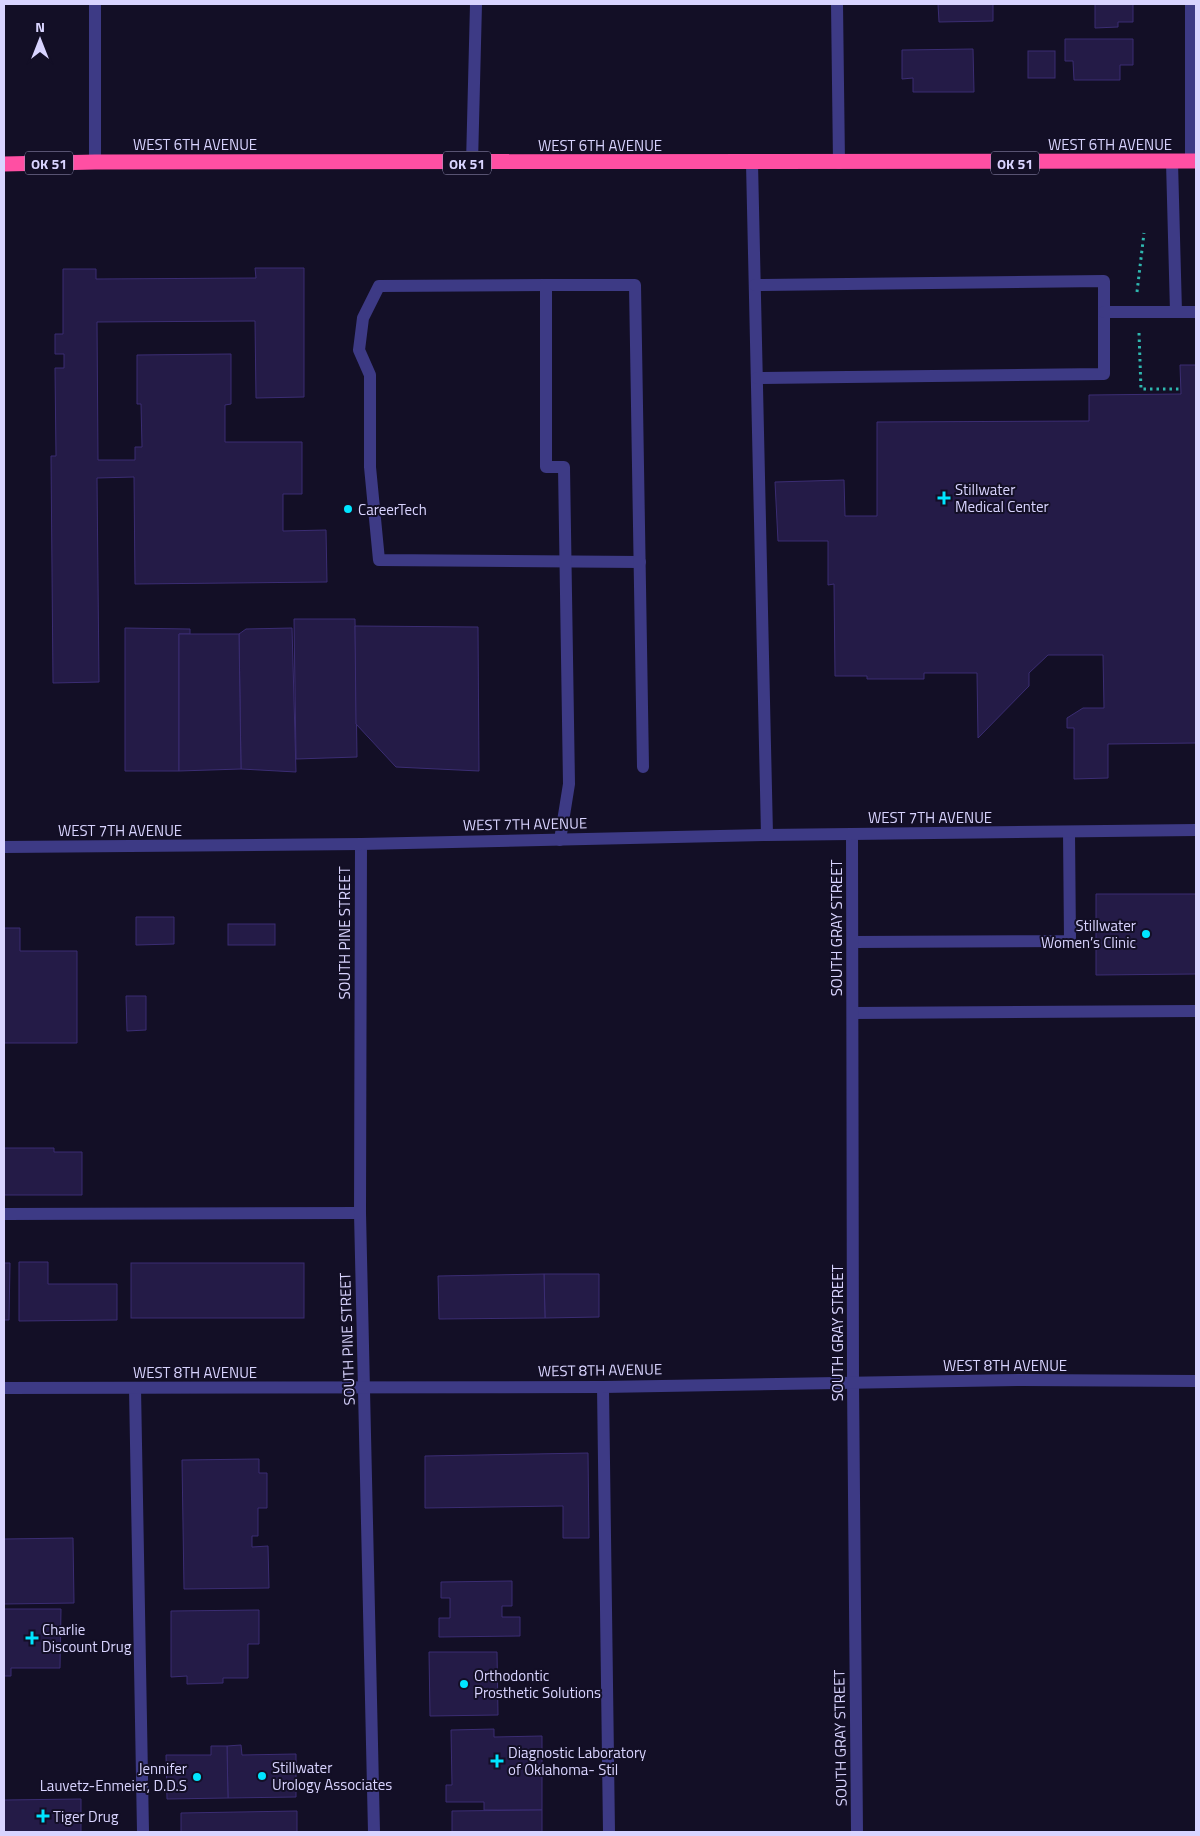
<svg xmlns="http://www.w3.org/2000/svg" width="1200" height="1836" font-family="'Titillium Web',sans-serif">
<rect width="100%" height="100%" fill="#130f26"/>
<!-- building -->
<g fill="#241b47" stroke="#3b2d73">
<polygon points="938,4 993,4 993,21 939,22"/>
<polygon points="1095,4 1133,4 1133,22 1118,22 1118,27 1095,28"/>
<polygon points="1065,39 1133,39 1133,65 1120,65 1120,80 1074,80 1073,61 1065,61"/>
<polygon points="973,49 974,92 913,92 913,78 902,79 902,50"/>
<rect x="1028" y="51" width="27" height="27"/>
<polygon points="255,268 304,268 304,397 256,398 255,321 97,322 98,460 135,460 135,447 142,447 141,404 137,404 137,355 231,354 231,404 225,405 225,442 302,442 302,494 283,494 283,531 326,530 327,582 135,584 134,477 97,478 99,682 53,683 51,456 56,456 55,368 64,368 64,354 55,354 55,334 63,334 63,269 96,269 96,279 256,278"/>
<polygon points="1180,365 1196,365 1196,743 1108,744 1108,778 1074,779 1074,728 1067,728 1067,718 1083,708 1104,708 1103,655 1048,655 1029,673 1029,686 978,738 977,673 924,673 924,679 867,679 867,676 835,676 834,584 828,585 828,541 778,541 775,482 844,480 845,516 877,516 877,422 1089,421 1089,395 1181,394"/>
<polygon points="294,619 355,619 357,757 296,759"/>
<polygon points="355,626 478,627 479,771 396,767 356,724"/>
<polygon points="125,628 190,629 190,634 179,634 179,771 125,771"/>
<polygon points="292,628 296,772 241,769 239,634 246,629"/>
<polygon points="179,634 239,634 241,769 179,771"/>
<polygon points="1096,894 1196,894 1196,974 1096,975"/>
<polygon points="136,917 174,917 174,944 136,945"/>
<rect x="228" y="924" width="47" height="21"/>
<polygon points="4,928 20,928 20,951 77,951 77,1043 4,1043"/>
<polygon points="126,996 146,996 146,1030 127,1031"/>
<polygon points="4,1148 54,1148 54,1152 82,1152 82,1195 4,1195"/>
<polygon points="19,1262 48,1262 48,1284 117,1284 117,1320 19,1321"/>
<polygon points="4,1263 10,1263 9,1320 4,1320"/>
<rect x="131" y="1263" width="173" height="55"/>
<polygon points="544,1274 599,1274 599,1317 545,1318"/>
<polygon points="544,1274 545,1318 439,1319 438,1276"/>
<polygon points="588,1453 589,1538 563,1538 563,1506 425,1508 425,1456"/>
<polygon points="259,1459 259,1473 267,1473 267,1508 258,1508 258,1536 252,1536 252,1547 268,1546 269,1588 184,1589 182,1460"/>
<polygon points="73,1538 74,1603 4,1604 4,1539"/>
<polygon points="512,1581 512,1606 502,1606 502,1617 520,1617 520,1636 439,1637 439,1618 450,1618 450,1598 441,1598 441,1582"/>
<polygon points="4,1609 61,1609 60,1668 11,1668 11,1676 4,1676"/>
<polygon points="259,1610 259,1644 248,1644 248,1678 223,1678 223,1683 187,1684 187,1676 171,1677 171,1611"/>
<polygon points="429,1652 497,1652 498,1715 430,1716"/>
<polygon points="494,1729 494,1737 542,1736 542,1810 484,1810 484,1802 446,1802 446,1785 452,1785 451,1730"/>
<polygon points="241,1745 242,1755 296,1754 296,1797 228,1798 227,1746"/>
<polygon points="211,1746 227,1746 228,1798 167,1799 166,1755 211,1755"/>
<polygon points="81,1799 81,1832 4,1832 4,1800"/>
<polygon points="542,1810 542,1832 452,1832 452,1811"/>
<polygon points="297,1811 297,1832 181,1832 181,1813"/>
</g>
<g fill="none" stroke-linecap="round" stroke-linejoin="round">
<!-- path -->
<g stroke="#2fb8b0" stroke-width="3" stroke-dasharray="2.5 4" stroke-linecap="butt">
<polyline points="1137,292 1144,233"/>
<polyline points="1139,333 1141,389 1181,389"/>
</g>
<!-- lane -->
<g stroke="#3d3a85" stroke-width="12">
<polyline points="1172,162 1176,312"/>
<polyline points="752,163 767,835"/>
<polyline points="546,285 379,286 363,318 359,350 370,375 370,467 379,560 640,562"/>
<polyline points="755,285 1104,281 1104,374 757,378"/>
<polyline points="1104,312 1196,312"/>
<polyline points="560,840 569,784 564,467 546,467 546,285 635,285 643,767"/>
<polyline points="853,942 1070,941 1069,832"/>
<polyline points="853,1013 1196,1011"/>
<polyline points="4,1214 360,1213"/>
<polyline points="603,1387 609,1832"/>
<polyline points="135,1388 143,1832"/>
</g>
<!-- street -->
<g stroke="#3d3a85" stroke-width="12">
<polyline points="95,4 95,162"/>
<polyline points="837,4 839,163"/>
<polyline points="1191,4 1191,162"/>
<polyline points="472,163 476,4"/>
<polyline points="852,834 853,1382 857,1832"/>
<polyline points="361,844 360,1213 374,1832"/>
<polyline points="4,847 361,844 767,835 1196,830"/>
<polyline points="4,1388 603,1387 1021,1380 1196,1381"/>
</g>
<!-- highway -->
<polyline stroke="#ff4fa3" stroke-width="15" points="4,164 95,162 1196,161"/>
</g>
<!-- markers -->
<g fill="#00e5ff" stroke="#130f26" stroke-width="2">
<path d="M941.5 490.5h5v5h5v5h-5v5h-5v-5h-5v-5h5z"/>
<circle cx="348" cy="509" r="5"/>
<circle cx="1146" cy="934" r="5"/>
<path d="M29.5 1630.5h5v5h5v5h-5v5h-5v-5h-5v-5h5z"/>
<circle cx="464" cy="1684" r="5"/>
<path d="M494.5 1753.5h5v5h5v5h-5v5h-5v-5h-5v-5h5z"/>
<circle cx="262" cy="1776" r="5"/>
<circle cx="197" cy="1777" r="5"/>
<path d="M40.5 1808.5h5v5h5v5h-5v5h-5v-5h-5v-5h5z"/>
</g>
<g text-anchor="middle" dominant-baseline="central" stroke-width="4" stroke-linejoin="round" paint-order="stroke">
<!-- shield labels -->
<g fill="#130f26" stroke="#9e99be" stroke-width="1">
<rect x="25" y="151.5" width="48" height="23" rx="4"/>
<rect x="443" y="151.5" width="48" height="23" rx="4"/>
<rect x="991" y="151.5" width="48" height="23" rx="4"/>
</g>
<g font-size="14" font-weight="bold" fill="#d9d4ff">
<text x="49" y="163">OK 51</text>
<text x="467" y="163">OK 51</text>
<text x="1015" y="163">OK 51</text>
</g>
<!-- street labels -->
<g font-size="15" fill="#d9d4ff" stroke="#130f26">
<text x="195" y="144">WEST 6TH AVENUE</text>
<text x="1110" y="144">WEST 6TH AVENUE</text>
<text x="600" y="145">WEST 6TH AVENUE</text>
<text x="930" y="817">WEST 7TH AVENUE</text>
<text transform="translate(525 824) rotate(-1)">WEST 7TH AVENUE</text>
<text x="120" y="830">WEST 7TH AVENUE</text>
<text transform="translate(836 928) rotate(-90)">SOUTH GRAY STREET</text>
<text transform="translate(344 933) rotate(-90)">SOUTH PINE STREET</text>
<text transform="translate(837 1333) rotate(-90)">SOUTH GRAY STREET</text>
<text transform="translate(347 1339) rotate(-92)">SOUTH PINE STREET</text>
<text x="1005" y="1365">WEST 8TH AVENUE</text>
<text transform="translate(600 1370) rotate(-1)">WEST 8TH AVENUE</text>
<text x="195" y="1372">WEST 8TH AVENUE</text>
<text transform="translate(840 1738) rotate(-91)">SOUTH GRAY STREET</text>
</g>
<!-- poi labels -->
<g font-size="15" fill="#d9d4ff" stroke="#130f26" text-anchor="start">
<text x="955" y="489">Stillwater<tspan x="955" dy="17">Medical Center</tspan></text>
<text x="358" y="509">CareerTech</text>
<text x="1136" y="925" text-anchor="end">Stillwater<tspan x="1136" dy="17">Women’s Clinic</tspan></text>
<text x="42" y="1629">Charlie<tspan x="42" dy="17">Discount Drug</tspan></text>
<text x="474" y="1675">Orthodontic<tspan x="474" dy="17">Prosthetic Solutions</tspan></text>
<text x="508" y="1752">Diagnostic Laboratory<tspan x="508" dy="17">of Oklahoma- Stil</tspan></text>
<text x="272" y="1767">Stillwater<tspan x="272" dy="17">Urology Associates</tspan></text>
<text x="187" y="1768" text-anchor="end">Jennifer<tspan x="187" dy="17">Lauvetz-Enmeier, D.D.S</tspan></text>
<text x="53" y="1816">Tiger Drug</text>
</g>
</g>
<!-- border -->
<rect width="1200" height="1836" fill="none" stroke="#d9d4ff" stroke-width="10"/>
<!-- north arrow -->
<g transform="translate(40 40)" stroke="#130f26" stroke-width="4" paint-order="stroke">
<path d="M0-4L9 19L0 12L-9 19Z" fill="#d9d4ff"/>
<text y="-8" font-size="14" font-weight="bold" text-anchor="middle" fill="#d9d4ff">N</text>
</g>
</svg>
